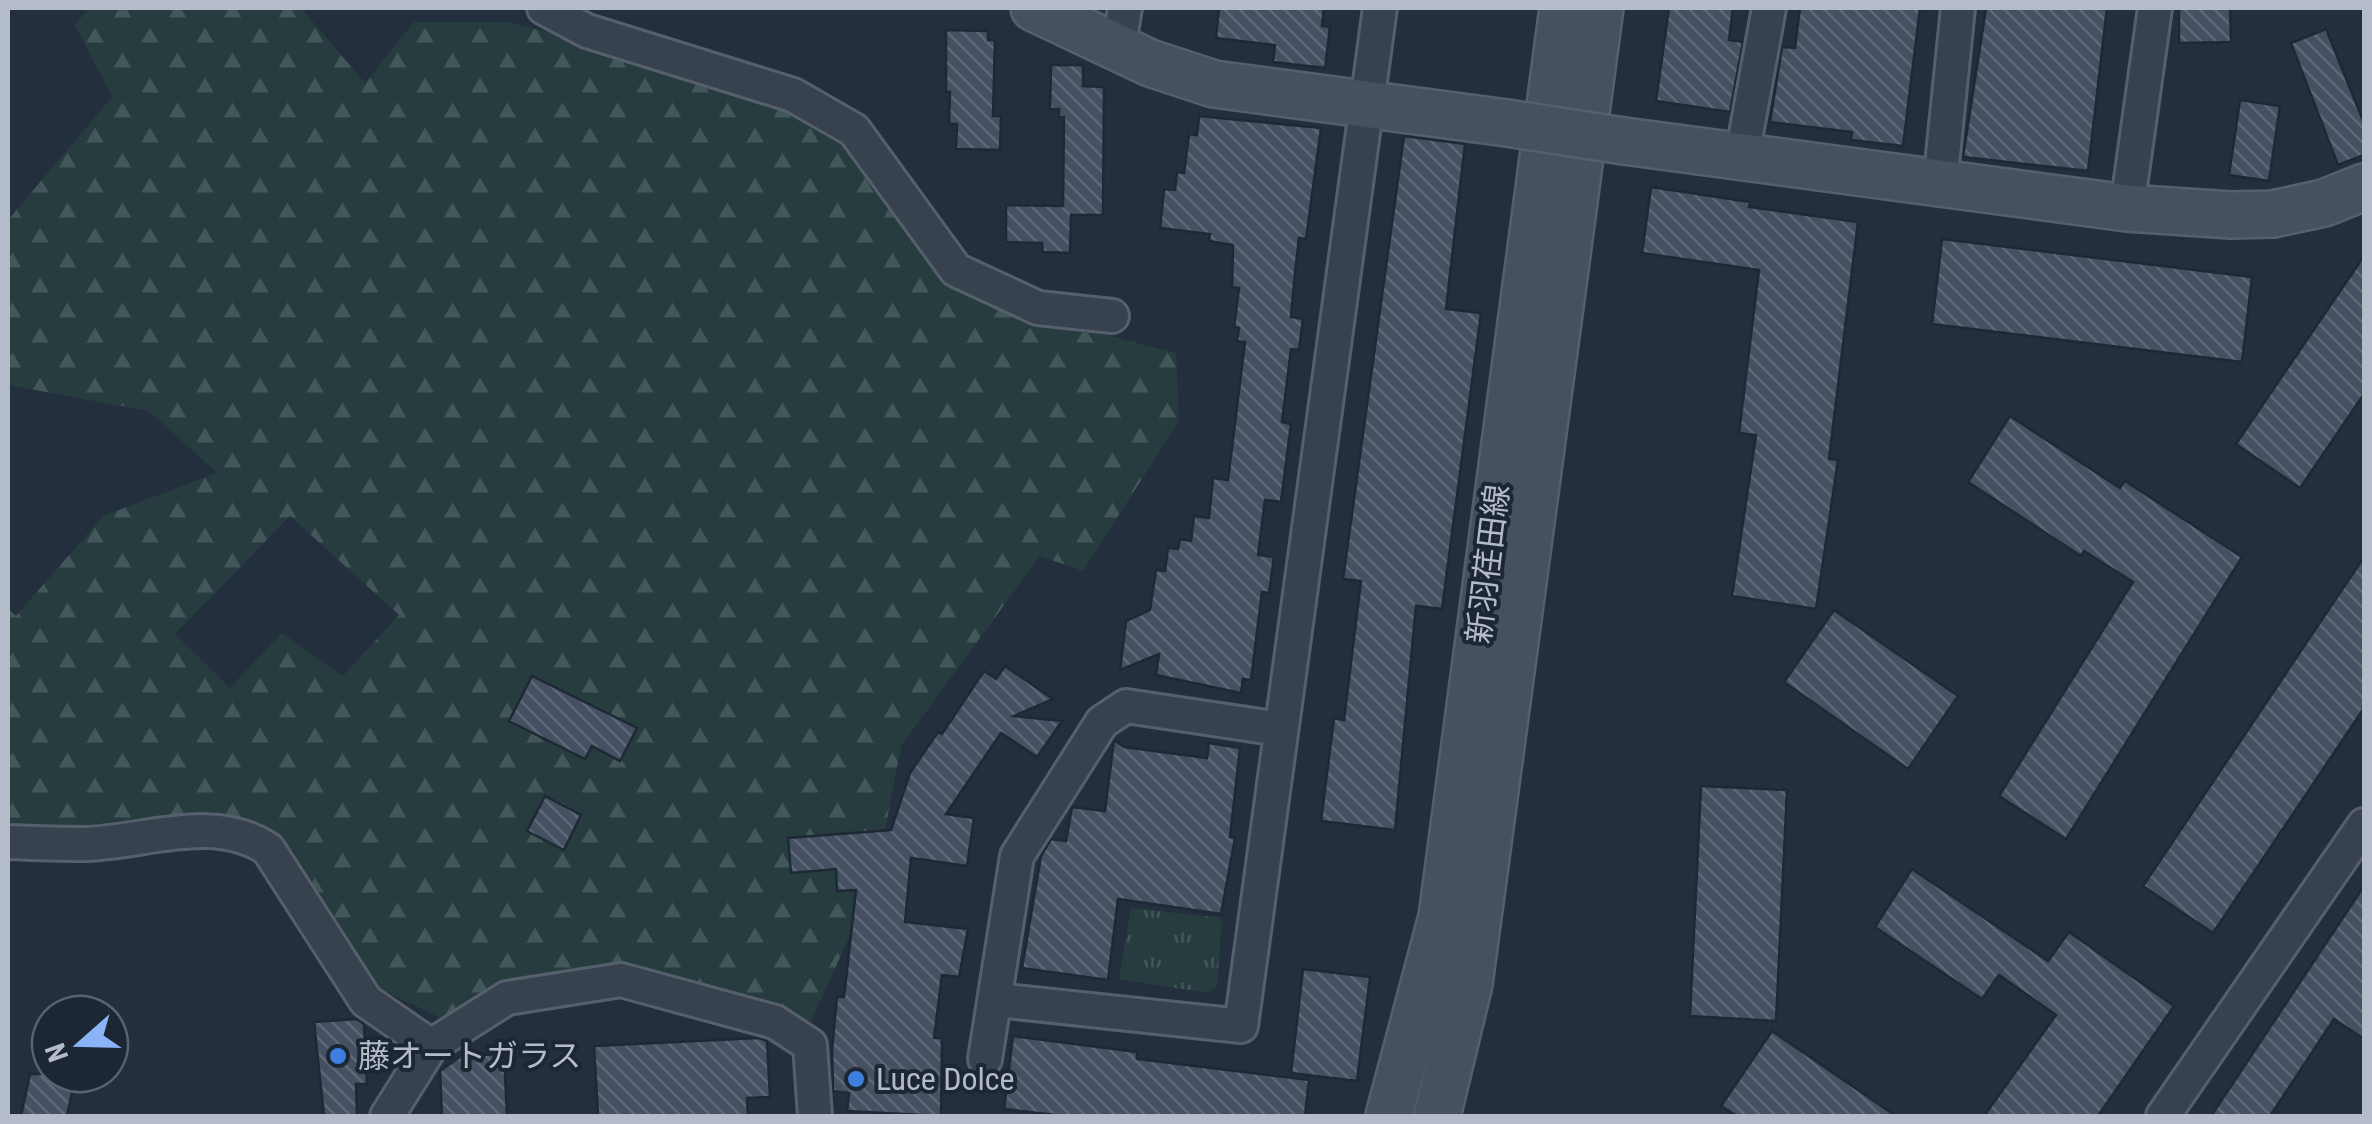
<svg xmlns="http://www.w3.org/2000/svg" width="2372" height="1124" font-family="'Roboto Condensed','Noto Sans JP',sans-serif">
<defs>
<pattern id="grass-tufts" width="24" height="20" patternUnits="userSpaceOnUse" patternTransform="scale(2.5)"><rect width="24" height="20" fill="#263c3f"/><path d="M3 7l-1-3M5 7V3M7 7l1-3M15 17l-1-3M17 17v-4M19 17l1-3" fill="none" stroke="#435659"/></pattern>
<pattern id="forest-firs" width="22" height="20" patternUnits="userSpaceOnUse" patternTransform="scale(2.5)"><rect width="22" height="20" fill="#263c3f"/><path d="M5 1l3.5 6h-7zM16 11l3.5 6h-7z" fill="#435659"/></pattern>
<pattern id="building-back-hatch" width="6" height="6" patternUnits="userSpaceOnUse" patternTransform="scale(2.5)"><rect width="6" height="6" fill="#455162"/><path d="M-1 5l2 2M0 0l6 6M5-1l2 2" fill="none" stroke="#5d6877"/></pattern>
</defs>
<rect width="100%" height="100%" fill="#242f3e"/>
<!-- grass -->
<polygon fill="url(#grass-tufts)" points="1131,908 1222,918 1217,986 1208,993 1119,979"/>
<!-- forest -->
<path fill="url(#forest-firs)" fill-rule="evenodd" d="M89,8H301L365,83L414,22H507L599,45L782,103L849,137L955,279L1053,329L1106,335L1176,353L1179,421L1083,571L1040,556L901,746L876,878L808,1028L657,982L445,1020L370,984L284,854L66,834H8V609L16,616L103,516L217,473L149,411L8,385V220L112,97L75,25ZM290,516L399,615L343,676L282,633L230,688L175,634Z"/>
<!-- building -->
<g fill="url(#building-back-hatch)" stroke="#1f2835" stroke-width="2.5">
<polygon points="1219,8 1324,8 1322,26 1330,27 1325,68 1273,62 1275,45 1216,38"/>
<polygon points="1669,8 1733,8 1729,40 1743,42 1730,112 1656,101"/>
<polygon points="1800,8 1920,8 1903,146 1851,140 1852,132 1770,122 1782,47 1795,48"/>
<polygon points="1986,8 2107,8 2088,171 1963,157"/>
<polygon points="2179,8 2230,8 2231,42 2179,43"/>
<polygon points="2326,29 2364,123 2364,155 2338,165 2291,43"/>
<polygon points="946,30 988,31 988,40 995,40 993,116 1001,116 1000,150 956,149 957,124 949,124 950,92 946,92"/>
<polygon points="1051,65 1083,65 1083,86 1104,87 1103,215 1071,215 1070,253 1043,252 1042,243 1006,242 1006,205 1063,206 1064,117 1059,117 1059,109 1050,109"/>
<polygon points="2240,100 2280,106 2269,181 2229,175"/>
<polygon points="1199,116 1321,128 1306,239 1299,238 1295,273 1291,317 1303,319 1299,350 1291,349 1282,422 1291,424 1281,502 1265,500 1258,555 1274,557 1269,593 1262,592 1251,680 1243,679 1241,693 1156,675 1159,654 1120,670 1126,621 1150,610 1156,570 1165,571 1168,548 1178,549 1180,539 1191,541 1194,516 1209,518 1213,478 1228,480 1245,342 1237,341 1239,328 1234,327 1239,288 1232,287 1233,245 1209,241 1210,234 1160,228 1164,189 1175,190 1177,172 1184,173 1189,134 1197,135"/>
<polygon points="1404,136 1465,144 1446,309 1481,313 1442,609 1416,606 1395,830 1321,821 1334,718 1344,720 1361,581 1343,579"/>
<polygon points="1651,187 1750,202 1749,207 1858,222 1829,459 1838,460 1816,609 1732,596 1756,435 1739,433 1759,270 1642,253"/>
<polygon points="1942,239 2252,277 2242,362 1932,324"/>
<polygon points="2364,256 2364,394 2300,488 2236,444"/>
<polygon points="2010,416 2120,488 2125,481 2242,557 2066,839 1999,796 2133,582 2084,551 2081,556 1968,482"/>
<polygon points="2364,557 2364,708 2213,933 2143,886"/>
<polygon points="1834,610 1958,696 1908,769 1784,682"/>
<polygon points="1005,666 1053,699 1014,716 1062,721 1037,757 1001,733 946,814 974,818 967,866 911,858 905,922 968,929 959,977 942,975 934,1038 942,1038 941,1116 847,1111 849,1093 833,1091 832,1050 837,997 844,997 856,890 837,891 836,869 791,873 788,838 891,830 910,773 938,732 942,734 984,671 996,679"/>
<polygon points="532,676 637,728 620,761 592,746 585,759 509,721"/>
<polygon points="1114,740 1124,747 1207,758 1209,743 1240,748 1230,837 1235,838 1221,914 1118,899 1108,980 1022,968 1041,856 1051,839 1066,841 1072,807 1105,811"/>
<polygon points="1701,786 1787,790 1776,1021 1690,1016"/>
<polygon points="545,796 581,815 564,850 527,831"/>
<polygon points="1912,869 2048,961 2069,932 2174,1006 2098,1116 1984,1116 2056,1015 1999,975 1982,999 1875,927"/>
<polygon points="2364,886 2364,1039 2334,1019 2270,1116 2211,1116"/>
<polygon points="1303,969 1370,977 1357,1081 1291,1073"/>
<polygon points="357,1019 364,1024 367,1084 356,1084 357,1116 324,1116 314,1022"/>
<polygon points="1772,1031 1896,1116 1737,1116 1721,1106"/>
<polygon points="1013,1036 1137,1052 1137,1059 1309,1080 1305,1116 1064,1116 1004,1109"/>
<polygon points="759,1038 767,1041 770,1097 747,1098 748,1116 598,1116 594,1046"/>
<polygon points="504,1054 507,1116 442,1116 440,1071 461,1056"/>
<polygon points="30,1074 76,1074 67,1116 21,1116"/>
</g>
<g fill="none" stroke-linecap="round" stroke-linejoin="round">
<defs>
<g id="street">
<polyline points="544,8 587,31 793,95 854,130 956,270 1038,308 1112,316"/>
<polyline points="1118,50 1125,8"/>
<polyline points="1742,156 1769,8"/>
<polyline points="1940,184 1958,8"/>
<polyline points="2127,208 2155,8"/>
<path d="M8,842C33,843 60,844 86,844C146,842 214,813 268,849L366,1001L431,1046"/>
<polyline points="997,1000 1241,1026 1380,8"/>
<polyline points="985,1059 1017,856 1102,722 1126,706 1280,729"/>
<polyline points="387,1116 431,1046 507,998 621,980 775,1022 810,1045 815,1116"/>
<polyline points="2163,1116 2364,825"/>
</g>
<g id="secondary">
<polyline points="1034,8 1150,63 1214,84 1507,123"/>
<polyline points="1624,141 2127,208 2231,215 2273,214 2324,203 2364,187"/>
<polyline points="1389,1116 1442,917 1563,8"/>
<polyline points="1437,1116 1469,984 1600,8"/>
</g>
</defs>
<!-- street casing -->
<use href="#street" stroke="#565f6c" stroke-width="38"/>
<!-- secondary casing -->
<use href="#secondary" stroke="#565f6c" stroke-width="50"/>
<!-- street -->
<use href="#street" stroke="#38414e" stroke-width="32"/>
<!-- secondary -->
<use href="#secondary" stroke="#465061" stroke-width="45"/>
<defs>
<polyline id="secondary-bridge" points="1507,123 1624,141"/>
</defs>
<!-- secondary-bridge casing -->
<use href="#secondary-bridge" stroke="#565f6c" stroke-width="50" stroke-linecap="butt"/>
<!-- secondary-bridge -->
<use href="#secondary-bridge" stroke="#465061" stroke-width="45"/>
</g>
<!-- markers -->
<g fill="#3f7fe0" stroke="#1d2633" stroke-width="4">
<circle cx="338" cy="1056" r="10"/>
<circle cx="856" cy="1079" r="10"/>
</g>
<g text-anchor="middle" dominant-baseline="central" stroke-width="8" stroke-linejoin="round" paint-order="stroke">
<!-- street labels -->
<g font-size="32" fill="#b4bcc9" stroke="#1d2633">
<text transform="translate(1488 564) rotate(-83)">新羽荏田線</text>
</g>
<!-- poi labels -->
<g font-size="32" fill="#b4bcc9" stroke="#1d2633" text-anchor="start">
<text x="358" y="1056">藤オートガラス</text>
<text x="876" y="1079">Luce Dolce</text>
</g>
</g>
<!-- border -->
<rect width="2372" height="1124" fill="none" stroke="#b4bcc9" stroke-width="20"/>
<!-- north arrow -->
<g transform="translate(80 1044) rotate(250)"><circle r="48" fill="#1d2633" stroke="#59626f" stroke-width="2.5"/>
<path d="M0-8L18 38L0 25L-18 38Z" fill="#8ab4f8"/>
<text y="-15" font-size="28" font-weight="bold" text-anchor="middle" fill="#b4bcc9">N</text>
</g>
</svg>
